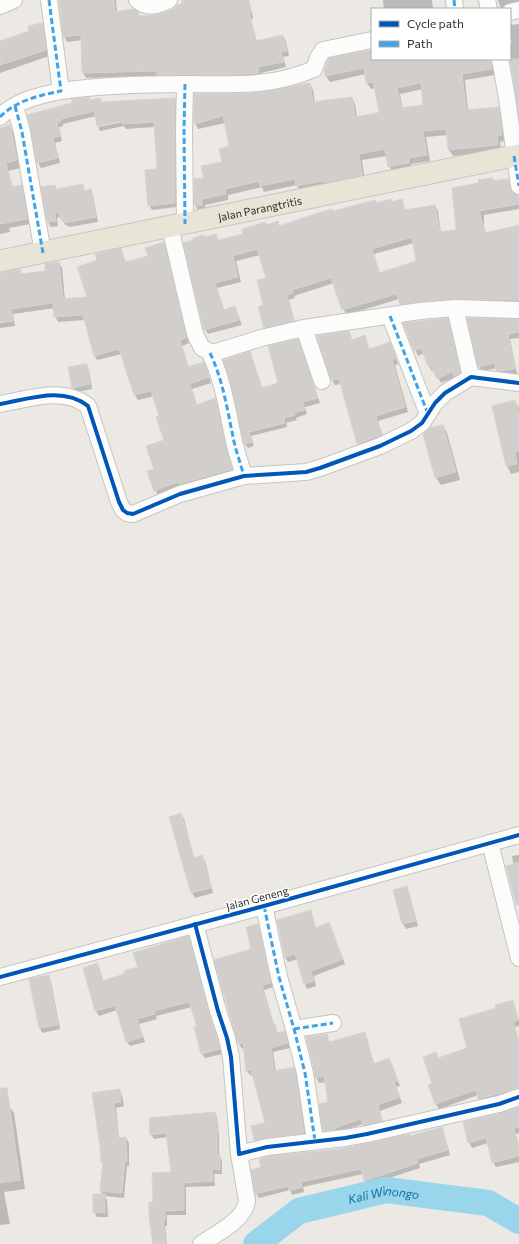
<svg xmlns="http://www.w3.org/2000/svg" width="519" height="1244" font-family="Commissioner,sans-serif">
<rect width="100%" height="100%" fill="#ece8e4"/>
<!-- shadow -->
<g fill="#0003" fill-rule="evenodd">
<polygon points="59,0 116,0 117,12 138,13 140,17 154,16 164,14 183,5 183,0 249,0 253,18 251,19 257,42 283,36 286,41 289,56 283,57 286,67 261,73 262,78 161,80 159,76 86,78 83,73 82,40 67,42 64,36"/>
<polygon points="383,0 432,0 433,8 384,9"/>
<polygon points="498,0 519,0 519,6 508,9 501,9"/>
<polygon points="42,24 45,30 49,56 0,73 0,42 30,32"/>
<polygon points="519,24 519,112 510,58 510,45 512,44 510,25"/>
<path d="M372,51V59H496L495,75L465,80L468,111L498,108L502,114L505,141L500,142L501,151L453,156L449,150L448,135L426,137L430,161L411,164L412,169L393,172L389,166L387,156L362,160L365,181L300,191L297,185L264,192L262,187L228,195V200L205,205V211H199L195,205V180L205,179L223,162L231,147L225,123L198,129L195,123L252,94L310,84L313,90L315,103L352,98L355,104L357,117L380,113L375,88L371,89L367,83L366,74L330,82L326,76ZM423,89L425,106L403,109L400,94Z"/>
<polygon points="100,99 102,103 175,99 177,104 177,207 152,210 149,205 158,169 155,127 126,129 124,126 100,131 98,127 128,121 127,119 98,126 96,116 63,124 63,126 59,127 62,141 55,143 60,163 41,168 38,163 28,116"/>
<polygon points="10,126 14,134 21,168 8,171 13,188 21,186 24,191 30,224 9,228 10,232 0,234 0,129"/>
<path d="M492,179L494,182L508,180L511,185L513,193L517,196L519,199V209L484,215V227L486,233L519,226V305L404,309L399,299L346,315L334,283L294,296L295,298L289,300L296,326L267,332L265,327V306L267,279L260,255L236,261L241,282L217,288L224,310L235,307L242,325L208,334L205,329L204,238L216,235L219,241L245,235L266,226L277,223L280,227L333,212L402,201L406,211L435,206L438,211L441,233L457,231L480,184ZM414,243L417,262L380,274L374,254Z"/>
<polygon points="82,185 85,191 91,190 93,195 98,222 69,227 67,225 65,225 61,217 57,218 58,226 51,227 48,222 42,188 55,186 57,189"/>
<polygon points="163,243 166,248 189,343 182,346 189,368 206,368 211,383 192,389 197,406 215,400 218,405 228,454 234,475 158,495 155,490 155,469 165,440 160,416 154,396 138,400 135,395 122,354 97,360 94,355 85,320 58,322 55,316 55,308 13,314 15,326 0,328 0,273 19,270 22,275 47,272 59,263 62,268 65,300 89,298 98,261 121,250 126,263 149,257"/>
<polygon points="447,319 450,324 462,378 458,381 455,377 441,383 434,370 432,371 429,366 424,353 418,356 404,324"/>
<polygon points="519,320 519,338 510,339 517,374 505,376 500,376 497,368 482,371 479,366"/>
<polygon points="348,332 352,341 364,337 370,350 390,343 398,364 395,365 408,412 378,421 384,440 361,449 358,444 341,384 335,385 332,380"/>
<polygon points="300,345 320,403 305,407 307,414 296,418 297,420 286,423 287,427 251,436 254,446 248,448 245,444 249,353 263,389 280,384"/>
<polygon points="86,365 89,370 92,389 76,392 73,387"/>
<polygon points="515,401 519,408 519,472 511,474 507,466 493,407"/>
<polygon points="443,426 447,433 460,480 441,485 436,478 425,434"/>
<polygon points="181,814 184,819 194,858 202,857 205,861 213,893 195,898 192,893 171,817"/>
<polygon points="519,855 519,895 512,856"/>
<polygon points="406,887 409,892 418,926 406,929 403,924 394,890"/>
<polygon points="310,912 313,917 316,928 329,923 345,964 314,976 316,986 307,989 305,984 298,959 288,962 285,957"/>
<polygon points="258,925 260,930 273,987 264,990 274,1025 278,1034 284,1033 287,1037 290,1048 273,1052 276,1072 293,1068 296,1073 306,1138 258,1145 255,1140 252,1127 266,1124 253,1075 250,1075 247,1071 244,1048 242,1049 239,1044"/>
<polygon points="188,937 191,942 222,1054 205,1058 202,1054 198,1027 192,1007 156,1016 157,1019 139,1024 145,1042 130,1046 127,1042 117,1010 99,1016 96,1011 97,965 104,982 126,974"/>
<polygon points="48,976 51,981 60,1029 42,1033 40,1028 30,980"/>
<polygon points="512,1002 515,1007 519,1021 519,1026 515,1027 519,1041 519,1093 482,1104 478,1095 439,1109 436,1104 434,1085 436,1053 439,1059 469,1048 497,1009"/>
<polygon points="364,1033 367,1039 374,1064 389,1059 392,1064 400,1086 396,1087 402,1103 380,1111 384,1126 366,1130 363,1124 327,1136 324,1131 329,1103 326,1082 319,1083 316,1077 326,1035 330,1043"/>
<polygon points="119,1090 122,1095 124,1106 116,1108 119,1139 126,1138 129,1143 129,1166 127,1166 124,1198 105,1196 107,1200 108,1217 97,1217 94,1212 94,1195 103,1195 101,1191 103,1165 102,1162 101,1146 94,1093"/>
<polygon points="8,1104 14,1113 25,1189 4,1192 10,1224 0,1225 0,1105"/>
<polygon points="519,1108 519,1133 516,1134 519,1146 519,1162 496,1167 493,1162 488,1143 472,1148 469,1142 501,1114"/>
<polygon points="215,1113 217,1118 219,1135 219,1155 222,1160 222,1174 214,1174 215,1186 186,1187 186,1215 167,1215 167,1226 165,1226 167,1244 154,1244 154,1203 172,1173 167,1137 154,1139 151,1134"/>
<polygon points="441,1128 444,1133 450,1155 419,1164 420,1168 368,1185 363,1174 303,1187 304,1192 292,1195 290,1190 259,1198 256,1193 340,1150 410,1137"/>
</g>
<g fill="none" stroke-linecap="round" stroke-linejoin="round">
<!-- river -->
<path stroke="#99d6ec" stroke-width="26" id="s1" d="M256,1244L299,1211L386,1190L488,1203L519,1221"/>
</g>
<!-- building -->
<g fill="#d1cecb" stroke="#d7d4d0" fill-rule="evenodd">
<polygon points="59,0 114,0 115,12 133,9 139,12 139,16 154,15 164,13 173,9 177,5 182,4 182,0 248,0 251,13 249,13 256,41 283,35 287,51 281,52 283,62 258,67 259,73 235,75 157,75 157,71 82,73 81,35 63,37"/>
<polygon points="42,23 46,50 0,65 0,41 29,31 28,26"/>
<path d="M372,50V59H491L492,69L462,74L466,110L499,107L502,135L497,136L498,145L448,150L446,129L423,131L427,155L409,158V163L388,167L385,149L359,154L362,175L324,183V181L296,186L295,179L260,186L259,181L225,189L226,194L202,199V205H194V179L204,178L201,166L222,162L219,149L229,146L223,116L194,124V94L252,93L268,91L310,83L313,102L352,97L355,117L377,113L379,112L373,82L366,83L364,68L325,76L324,70L329,58ZM421,83L423,105L402,108L397,88Z"/>
<polygon points="510,59 519,59 519,116 516,96"/>
<polygon points="89,97 90,100 101,98 101,102 175,98 175,203 148,206 145,170 157,169 154,122 123,124 122,121 97,126 94,111 61,119 61,121 57,123 60,136 53,138 58,158 37,163 27,115 72,103 71,99"/>
<polygon points="10,125 17,160 6,163 12,187 22,185 27,219 0,224 0,128"/>
<path d="M493,178V181L508,179L511,191L518,195L519,204L479,211L485,233L519,225V300L454,299L400,304L396,294L342,310L331,278L292,290L293,293L287,295L294,321L264,328L258,307L263,305L257,280L266,278L257,249L233,256L238,277L215,283L223,310L235,306L239,320L204,330L183,243L193,240V238L204,235V237L216,234L218,240L243,234L242,229L265,222L266,225L278,221L279,226L312,215L332,209L333,211L375,200L376,203L391,199L392,202L402,199L405,210L435,205L440,232L456,230L452,188L479,183L478,180ZM412,237L416,261L379,273L372,249Z"/>
<polygon points="83,184 84,191 91,189 96,217 65,223 64,220 61,220 58,212 55,213 56,221 47,222 41,187 55,185 56,189"/>
<polygon points="164,242 186,338 180,340 188,367 204,362 209,377 190,384 197,405 215,398 226,448 232,469 179,484 178,482 154,491 147,471 154,469 146,446 164,440 156,417 159,416 151,391 134,395 119,349 94,356 83,315 54,317 53,303 11,309 13,321 0,323 0,273 20,269 21,274 45,271 45,264 59,262 63,299 87,297 77,267 97,260 95,254 121,248 125,262 148,256 145,248"/>
<polygon points="448,318 460,372 454,376 452,372 437,379 431,365 428,366 421,348 414,351 403,323"/>
<polygon points="467,318 519,319 519,332 508,334 515,369 501,371 496,371 495,363 478,367"/>
<polygon points="349,331 352,340 365,335 369,349 390,342 396,358 392,360 405,407 376,416 381,435 357,444 339,379 331,380 317,336"/>
<polygon points="298,339 318,398 303,402 305,410 294,413 295,415 284,418 285,423 249,432 252,442 244,444 231,385 223,360 250,351 262,388 278,383 268,346"/>
<polygon points="87,364 90,384 72,388 68,367"/>
<polygon points="515,400 519,415 519,451 515,452 517,464 506,466 492,406"/>
<polygon points="443,425 456,472 435,478 423,434 430,428"/>
<polygon points="181,813 194,858 202,855 211,888 191,893 169,817"/>
<polygon points="519,862 519,905 516,905 506,866"/>
<polygon points="407,886 416,921 402,924 393,890"/>
<polygon points="311,910 315,928 329,922 343,959 311,971 314,981 304,984 295,954 285,957 277,920"/>
<polygon points="258,924 271,983 262,985 273,1025 275,1024 277,1033 285,1031 288,1043 271,1048 274,1071 294,1067 304,1133 266,1138 254,1140 251,1126 265,1123 251,1070 246,1071 243,1043 238,1044 214,960 251,949 246,927"/>
<polygon points="188,936 220,1049 201,1054 194,1027 197,1027 189,1002 154,1011 155,1014 137,1019 143,1037 126,1042 115,1006 95,1011 83,968 98,963 103,981 124,974 124,971 138,967 133,953"/>
<polygon points="49,975 58,1025 39,1028 29,979"/>
<polygon points="513,1000 518,1020 513,1022 519,1043 519,1088 478,1099 476,1090 435,1104 428,1085 432,1084 423,1057 436,1052 438,1058 467,1048 459,1019 496,1008 495,1005"/>
<polygon points="365,1032 373,1064 389,1058 398,1081 394,1082 400,1097 378,1105 382,1121 362,1125 361,1119 335,1128 335,1130 323,1131 319,1104 328,1102 324,1076 315,1078 313,1064 306,1037 327,1034 329,1042"/>
<polygon points="0,1088 7,1088 20,1180 0,1183"/>
<polygon points="120,1089 121,1102 114,1103 118,1138 126,1137 127,1161 125,1161 122,1193 100,1191 103,1162 101,1162 100,1146 92,1093"/>
<polygon points="519,1107 519,1127 514,1128 519,1150 519,1156 492,1163 486,1138 468,1143 463,1122 501,1113"/>
<polygon points="215,1112 217,1129 217,1154 220,1154 220,1170 212,1169 213,1181 184,1183 184,1210 165,1211 165,1221 163,1221 166,1244 153,1244 149,1217 149,1202 153,1202 152,1173 171,1172 166,1133 150,1135 149,1118"/>
<polygon points="442,1127 448,1150 417,1159 418,1163 364,1181 361,1169 301,1182 302,1187 289,1191 288,1186 255,1194 251,1170 261,1167 259,1159 269,1156 340,1149 410,1134 410,1136"/>
<polygon points="93,1194 105,1194 105,1213 93,1212"/>
</g>
<g fill="none" stroke-linecap="round" stroke-linejoin="round">
<defs>
<g id="minor">
<path d="M137,0C148,9 157,6 169,0"/>
<polyline points="454,0 455,9"/>
<polyline points="487,0 489,9"/>
<polyline points="0,6 14,0"/>
<polyline points="510,12 519,10"/>
<polyline points="500,59 507,98 519,186"/>
<polyline points="185,84 184,130 185,224"/>
<path d="M61,91C101,85 146,84 186,84C232,84 270,88 314,69L318,58L323,50L372,40"/>
<polyline points="15,106 22,132 43,253"/>
<path d="M0,117C15,101 40,95 61,91L49,0"/>
<polyline points="170,227 195,334 202,348 213,353 261,338 304,328 420,311 455,308 519,310"/>
<polyline points="455,308 471,377"/>
<polyline points="390,316 428,414"/>
<polyline points="304,328 322,381"/>
<path d="M210,353C224,382 228,415 235,446C238,456 241,466 244,476"/>
<path d="M0,404C29,399 63,386 88,406L119,502L123,510L127,513L133,514L180,494L244,476L291,473L306,472L320,468L380,446L411,431L422,423L435,403L445,393L471,377L519,383"/>
<polyline points="490,843 519,958"/>
<polyline points="264,906 279,977 294,1029 305,1073 315,1141"/>
<polyline points="195,924 218,1011 227,1038 231,1057 239,1154 267,1147 345,1138 367,1134 499,1104 519,1097"/>
<polyline points="0,977 264,906 519,835"/>
<polyline points="294,1029 333,1023"/>
<path d="M201,1244C217,1233 244,1221 247,1201L239,1154"/>
</g>
<g id="major">
<path id="s2" d="M0,261L519,155"/>
</g>
</defs>
<!-- minor casing -->
<use href="#minor" stroke="#c5c4c5" stroke-width="18"/>
<!-- major casing -->
<use href="#major" stroke="#c6c5c4" stroke-width="23"/>
<!-- minor -->
<use href="#minor" stroke="#fcfcfb" stroke-width="16"/>
<!-- major -->
<use href="#major" stroke="#e8e4d6" stroke-width="21"/>
<!-- quiet -->
<g stroke="#3ea3eb" stroke-width="3" stroke-dasharray="6 3" stroke-linecap="butt">
<polyline points="454,0 455,9"/>
<polyline points="185,84 184,130 185,224"/>
<polyline points="15,106 22,132 43,253"/>
<path d="M0,117C15,101 40,95 61,91L49,0"/>
<polyline points="514,156 519,186"/>
<polyline points="390,316 428,414"/>
<path d="M210,353C224,382 228,415 235,446C238,456 241,466 244,476"/>
<polyline points="264,906 279,977 294,1029 305,1073 315,1141"/>
<polyline points="294,1029 333,1023"/>
</g>
<defs>
<g id="cycleway">
<path d="M0,404C29,399 63,386 88,406L119,502L123,510L127,513L133,514L180,494L244,476L291,473L306,472L320,468L380,446L411,431L422,423L435,403L445,393L471,377L519,383"/>
<polyline points="195,924 218,1011 227,1038 231,1057 239,1154 267,1147 345,1138 367,1134 499,1104 519,1097"/>
<polyline points="0,977 264,906 519,835"/>
</g>
</defs>
<!-- cycleway casing -->
<use href="#cycleway" stroke="#fff" stroke-width="6"/>
<!-- cycleway -->
<use href="#cycleway" stroke="#0057b8" stroke-width="4"/>
</g>
<g text-anchor="middle" dominant-baseline="central" stroke-width="3" stroke-linejoin="round" paint-order="stroke">
<!-- street labels -->
<g font-size="11" fill="#2e2e2e" stroke="#fff">
<text stroke="none"><textPath href="#s2" startOffset="265">Jalan Parangtritis</textPath></text>
<text transform="translate(257 898) rotate(-15)">Jalan Geneng</text>
</g>
<!-- water labels -->
<g font-size="12" font-style="italic" fill="#0d6fa3" stroke="#fff">
<text stroke="none"><textPath href="#s1" startOffset="141">Kali Winongo</textPath></text>
</g>
</g>
<!-- legend -->
<rect x="371" y="8" width="140" height="52" fill="#ffffff" stroke="#ababab"/>
<rect x="379" y="21" width="20" height="6" fill="#0057b8" stroke="#ababab"/>
<text x="407" y="28" font-size="12" fill="#2e2e2e">Cycle path</text>
<rect x="379" y="41" width="20" height="6" fill="#3ea3eb" stroke="#ababab"/>
<text x="407" y="48" font-size="12" fill="#2e2e2e">Path</text>
</svg>
